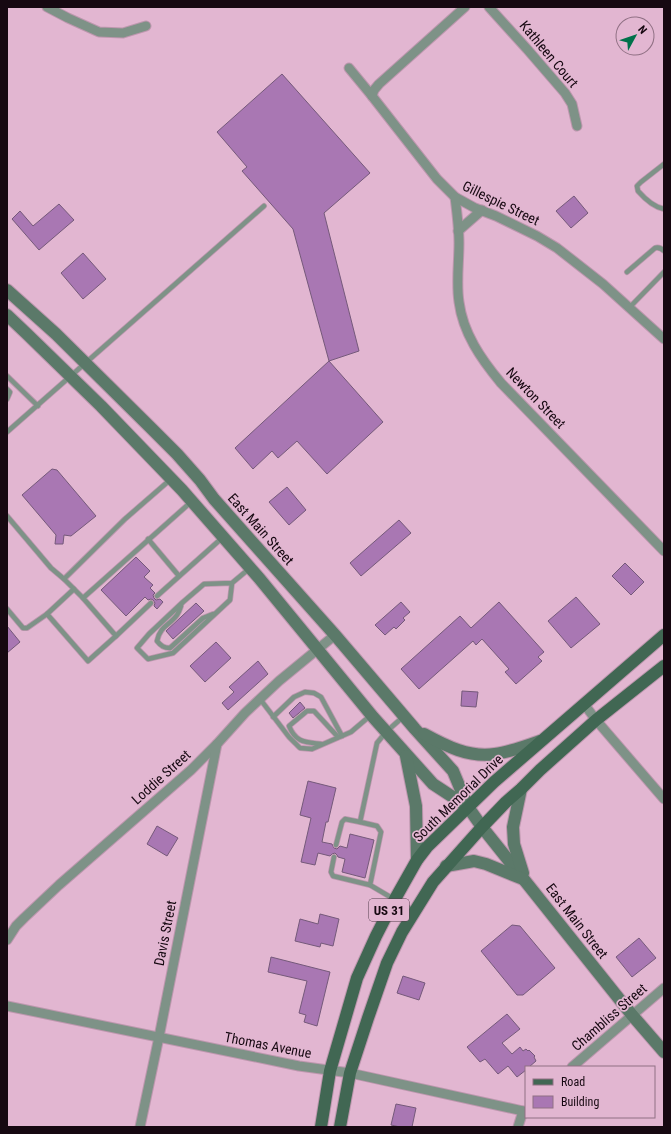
<svg xmlns="http://www.w3.org/2000/svg" width="671" height="1134" font-family="'Roboto Condensed',sans-serif">
<rect width="100%" height="100%" fill="#e2b6d1"/>
<!-- building -->
<g fill="#a977b3" stroke="#75597a">
<polygon points="282,74 370,173 324,213 359,351 329,361 293,229 242,171 247,167 217,132"/>
<polygon points="574,196 588,213 571,228 556,211"/>
<polygon points="59,204 74,220 39,250 12,219 20,211 33,226"/>
<polygon points="83,253 106,279 83,299 61,273"/>
<polygon points="329,361 383,422 327,474 297,441 278,458 272,451 253,469 235,448"/>
<polygon points="52,469 57,470 96,516 71,536 64,535 63,544 55,544 56,535 22,495"/>
<polygon points="287,487 306,510 289,525 269,502"/>
<polygon points="399,520 411,533 361,576 350,563"/>
<polygon points="136,557 150,571 144,577 153,585 150,588 155,593 153,595 154,598 156,600 160,599 163,602 157,609 154,606 155,603 153,600 151,599 148,600 145,597 126,616 101,590"/>
<polygon points="625,563 644,582 631,595 612,576"/>
<polygon points="576,597 600,624 571,648 548,621"/>
<polygon points="401,602 410,612 403,618 405,620 396,629 394,627 385,635 375,625"/>
<polygon points="499,602 544,652 538,657 542,661 516,684 505,672 509,669 482,639 476,645 473,641 419,689 401,669 460,616 471,628"/>
<polygon points="196,603 204,611 173,639 166,631"/>
<polygon points="7,626 20,642 7,653"/>
<polygon points="216,642 231,658 205,682 190,666"/>
<polygon points="258,661 268,674 228,710 222,703 234,692 229,687"/>
<polygon points="462,691 478,692 476,707 461,706"/>
<polygon points="300,702 305,708 293,718 289,713"/>
<polygon points="308,781 336,788 328,822 326,822 322,842 332,844 334,848 337,849 340,846 347,848 350,834 374,840 365,878 342,872 345,859 338,857 337,855 335,853 332,854 330,856 318,853 315,865 301,862 311,818 300,815"/>
<polygon points="157,826 178,838 167,856 147,844"/>
<polygon points="320,914 339,919 333,946 321,943 320,947 295,941 300,919 318,924"/>
<polygon points="512,925 520,926 555,968 523,995 517,995 481,951"/>
<polygon points="639,938 656,958 632,977 616,957"/>
<polygon points="271,957 330,972 317,1026 304,1022 306,1015 299,1013 307,981 268,972"/>
<polygon points="403,976 425,983 419,1000 397,993"/>
<polygon points="507,1014 520,1029 502,1043 512,1054 520,1047 523,1051 526,1049 528,1051 529,1050 535,1056 534,1057 536,1061 529,1067 526,1067 526,1070 517,1077 508,1066 498,1074 485,1059 480,1062 467,1047"/>
<polygon points="396,1104 416,1108 412,1127 400,1127 391,1125"/>
</g>
<g fill="none" stroke-linecap="round" stroke-linejoin="round">
<defs>
<g id="service">
<path d="M664,164L641,182L637,186L638,191C645,199 653,207 664,209"/>
<path d="M627,272L655,248C658,247 661,248 664,251"/>
<polyline points="629,308 664,272"/>
<polyline points="7,376 38,406"/>
<polyline points="7,389 10,392 7,399"/>
<polyline points="7,432 264,206"/>
<polyline points="7,516 51,568 64,579 74,589 47,614 27,628 23,628 7,609"/>
<polyline points="148,539 179,576"/>
<polyline points="64,579 125,519 171,479"/>
<polyline points="232,583 230,600 173,653 148,659 137,648 149,634 183,602 204,584 232,583 250,568"/>
<polyline points="74,589 83,598"/>
<polyline points="157,596 222,538"/>
<path d="M181,606C180,609 179,612 177,615C170,625 160,626 157,641C161,646 164,648 170,648L203,618L213,614"/>
<polyline points="47,614 88,661 116,636 83,598 191,502"/>
<polyline points="116,636 151,603"/>
<polyline points="260,699 289,737 300,748 312,749 351,732 371,715"/>
<polyline points="404,716 386,732 377,743 360,822 377,826 381,832 370,885 414,911"/>
<polyline points="273,717 294,697 305,692 314,693 321,697 342,736"/>
<path d="M321,744C305,742 296,743 289,726L307,711H314L338,737"/>
<polyline points="336,845 342,822 345,819 360,822"/>
<polyline points="334,857 331,872 333,876 370,885"/>
</g>
<g id="minor">
<polyline points="47,7 68,18 99,32 123,33 146,26"/>
<polyline points="489,7 527,49 565,93 572,104 577,126"/>
<polyline points="349,68 372,96 437,179 455,197 475,208 496,216 537,236 557,248 603,284 664,339"/>
<polyline points="372,96 374,90 379,84 465,7"/>
<path d="M455,197C457,213 459,228 459,243C459,263 456,283 459,302C463,333 481,359 501,383L664,551"/>
<polyline points="458,231 482,210"/>
<polyline points="584,704 596,720 664,799"/>
<polyline points="7,940 16,926 24,918 59,885 191,770 217,744 245,713 279,681 335,635"/>
<polyline points="7,1006 299,1066 350,1073 523,1111"/>
<polyline points="572,1067 664,988"/>
<polyline points="140,1127 159,1037 217,744"/>
<polyline points="518,1127 523,1111"/>
</g>
<g id="secondary">
<polyline points="7,290 56,334 152,429 177,454 200,480 214,499 335,635 415,729 453,771 468,807 482,827 632,1015 664,1052"/>
<polyline points="7,315 27,334 101,406 182,490 259,578 373,717 433,784 468,807"/>
<path d="M424,734C446,746 469,758 495,754C510,752 526,746 540,741"/>
<polyline points="406,756 416,806 417,860"/>
<polyline points="521,789 513,827 514,844 523,873"/>
<polyline points="446,866 474,861 486,864 523,879"/>
</g>
<g id="primary">
<polyline points="321,1127 330,1071 357,978 376,936 395,899 417,860 427,847 494,782 664,635"/>
<polyline points="340,1127 350,1073 368,1018 387,963 402,932 433,882 482,827 506,802 521,789 540,770 596,720 664,666"/>
</g>
</defs>
<!-- service casing -->
<use href="#service" stroke="#bd97ae" stroke-width="6"/>
<!-- minor casing -->
<use href="#minor" stroke="#bd97ae" stroke-width="11"/>
<!-- secondary casing -->
<use href="#secondary" stroke="#bd97ae" stroke-width="14"/>
<!-- primary casing -->
<use href="#primary" stroke="#bd97ae" stroke-width="14"/>
<!-- service -->
<use href="#service" stroke="#7e9287" stroke-width="4.5"/>
<!-- minor -->
<use href="#minor" stroke="#7e9287" stroke-width="9"/>
<!-- secondary -->
<use href="#secondary" stroke="#5b7969" stroke-width="12"/>
<!-- primary -->
<use href="#primary" stroke="#416753" stroke-width="12"/>
</g>
<g text-anchor="middle" dominant-baseline="central" stroke-width="3.5" stroke-linejoin="round" paint-order="stroke">
<!-- shield labels -->
<rect fill="#e2b6d1" stroke="#533c4b" stroke-width="1" x="369" y="899" width="40" height="22" rx="3"/>
<g font-size="13" font-weight="bold" fill="#160811">
<text x="389" y="910">US 31</text>
</g>
<!-- street labels -->
<g font-size="14" fill="#160811" stroke="#e2b6d1">
<text transform="translate(549 54) rotate(50)">Kathleen Court</text>
<text transform="translate(501 203) rotate(26)">Gillespie Street</text>
<text transform="translate(536 398) rotate(46)">Newton Street</text>
<text transform="translate(261 529) rotate(48)">East Main Street</text>
<text transform="translate(161 777) rotate(-42)">Loddie Street</text>
<text transform="translate(458 798) rotate(-44)">South Memorial Drive</text>
<text transform="translate(577 921) rotate(52)">East Main Street</text>
<text transform="translate(165 933) rotate(-79)">Davis Street</text>
<text transform="translate(609 1017) rotate(-41)">Chambliss Street</text>
<text transform="translate(268 1045) rotate(11)">Thomas Avenue</text>
</g>
</g>
<!-- border -->
<rect width="671" height="1134" fill="none" stroke="#160811" stroke-width="16"/>
<!-- legend -->
<rect x="525" y="1066" width="130" height="52" fill="#e2b6d1" stroke="#907084"/>
<rect x="533" y="1079" width="20" height="6" fill="#416753" stroke="#907084"/>
<text x="561" y="1086" font-size="12" fill="#160811">Road</text>
<rect x="533" y="1096" width="20" height="12" fill="#a977b3" stroke="#907084"/>
<text x="561" y="1106" font-size="12" fill="#160811">Building</text>
<!-- north arrow -->
<g transform="translate(635 36) rotate(50)"><circle r="19" fill="#e2b6d1" stroke="#907084"/>
<path d="M0-3L7 15L0 10L-7 15Z" fill="#00714a"/>
<text y="-6" font-size="11" font-weight="bold" text-anchor="middle" fill="#160811">N</text>
</g>
</svg>
